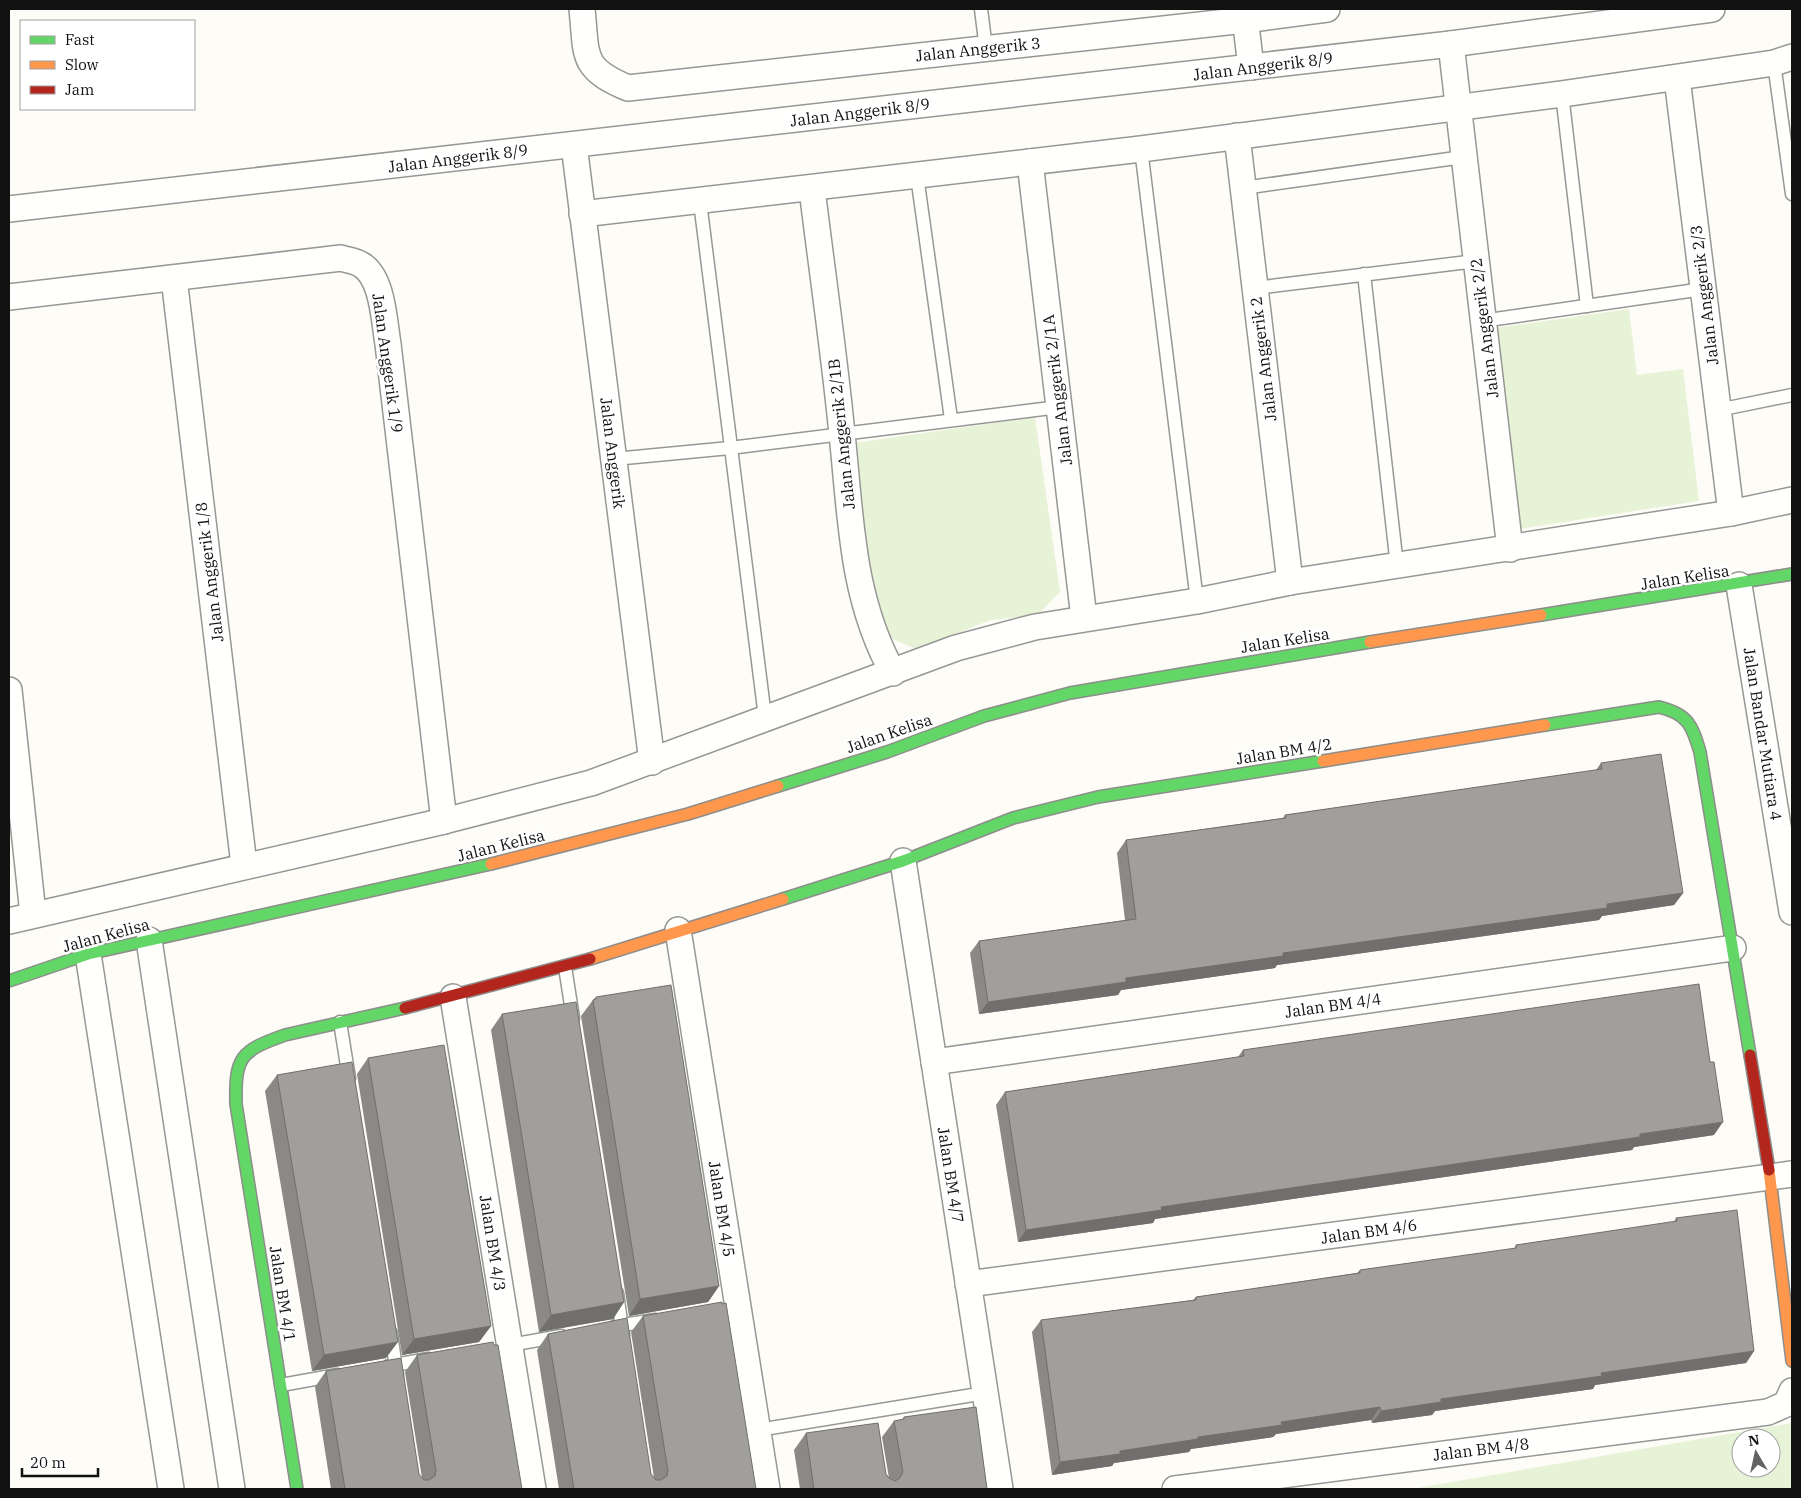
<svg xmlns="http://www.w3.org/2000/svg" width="1801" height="1498" font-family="'IBM Plex Serif',serif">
<rect width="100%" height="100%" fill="#fdfcf7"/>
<!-- green -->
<g fill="#e7f3d7" fill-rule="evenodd">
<polygon points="1629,309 1637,375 1683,369 1699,501 1519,529 1495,328"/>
<path d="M1035,417L1060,592L1038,615L991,620L916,649C908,645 894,641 888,635C865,610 857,481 853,443Z"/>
<path d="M1792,1423V1489H1411H1412ZM1741,1438H1771V1468H1741Z"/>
</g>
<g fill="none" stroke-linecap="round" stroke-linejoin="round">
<defs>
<g id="lane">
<polyline points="981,9 986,49"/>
<polyline points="1774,63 1792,194"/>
<polyline points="1562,94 1587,306"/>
<polyline points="1141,149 1197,601"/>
<polyline points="917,176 951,419"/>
<polyline points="1243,188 1463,157"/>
<polyline points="700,202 765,717"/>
<polyline points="1364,274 1397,566"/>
<polyline points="1255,288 1476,261"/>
<polyline points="1482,321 1703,289"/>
<polyline points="1718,410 1792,395"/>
<polyline points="614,459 730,448 1059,407"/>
<polyline points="565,967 573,1018"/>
<polyline points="340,1022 349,1078"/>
<polyline points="617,1293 623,1335"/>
<polyline points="616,1326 655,1320"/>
<polyline points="391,1333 397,1375"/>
<polyline points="505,1346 561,1336"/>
<polyline points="389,1366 428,1359"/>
<polyline points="281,1385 337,1375"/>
<polyline points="758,1430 985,1393"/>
</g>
<g id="street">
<path d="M582,9C587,56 580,68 628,88L1245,20L1327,9"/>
<polyline points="1244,9 1251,67"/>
<polyline points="1451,44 1510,549"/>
<polyline points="1677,78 1731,513"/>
<polyline points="1237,136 1290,582"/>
<polyline points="574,145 652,762"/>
<polyline points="1030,162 1084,618"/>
<path d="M812,189C822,271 834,352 842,434C851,518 851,597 893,673"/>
<polyline points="9,209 1451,44 1712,9"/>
<polyline points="582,214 1141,149 1562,94 1774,63 1792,57"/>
<polyline points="174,278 244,865"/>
<path d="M9,297L341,258C347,260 355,261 360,264C383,276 384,321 388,344L444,821"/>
<polyline points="1739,585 1792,912"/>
<polyline points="9,690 33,914"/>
<polyline points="903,861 1000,1489"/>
<polyline points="9,921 444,821 591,783 956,648 1035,627 1197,601 1290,582 1731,513 1792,500"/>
<polyline points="678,930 767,1489"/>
<polyline points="149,940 232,1489"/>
<polyline points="88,954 171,1489"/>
<polyline points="453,997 533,1489"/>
<polyline points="934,1062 1733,948"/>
<polyline points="968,1284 1792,1174"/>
<polyline points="1175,1489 1768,1412 1786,1404 1792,1391"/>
</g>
<g id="fast">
<polyline points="1541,615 1792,574"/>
<path d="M1545,725L1659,707C1688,714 1692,725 1700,752L1750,1055"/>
<polyline points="778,786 887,752 984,716 1070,693 1370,642"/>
<polyline points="783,899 903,861 1013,818 1098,797 1323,761"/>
<polyline points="9,981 88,954 491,864"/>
<path d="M297,1489L236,1104C235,1057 240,1051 285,1035L405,1008"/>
</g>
<g id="slow">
<polyline points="1370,642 1541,615"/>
<polyline points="1323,761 1545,725"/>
<polyline points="491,864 688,814 778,786"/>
<polyline points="590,959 783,899"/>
<polyline points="1769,1170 1792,1361"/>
</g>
<g id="jam">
<polyline points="405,1008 590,959"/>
<polyline points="1750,1055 1769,1170"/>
</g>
</defs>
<!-- lane casing -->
<use href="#lane" stroke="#979795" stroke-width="15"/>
<!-- street casing -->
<use href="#street" stroke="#979795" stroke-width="28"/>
<!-- fast casing -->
<use href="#fast" stroke="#8e8d8b" stroke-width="14"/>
<!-- slow casing -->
<use href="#slow" stroke="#8e8d8b" stroke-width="14"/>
<!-- jam casing -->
<use href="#jam" stroke="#8e8d8b" stroke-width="14"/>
<!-- lane -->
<use href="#lane" stroke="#fffffe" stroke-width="12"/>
<!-- street -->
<use href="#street" stroke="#fffffe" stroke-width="25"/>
<!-- fast -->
<use href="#fast" stroke="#63d668" stroke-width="11"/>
<!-- slow -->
<use href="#slow" stroke="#ff974d" stroke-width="11"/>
<!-- jam -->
<use href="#jam" stroke="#b3261e" stroke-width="11"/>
</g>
<!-- wall -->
<g fill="#8a8986">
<polygon points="1601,763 1683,893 1674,905 1602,916 1599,920 1277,965 1275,968 1121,990 1118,995 979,1014 970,953 979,941 1125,920 1117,853 1126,840 1283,818 1285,815 1596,770"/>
<polygon points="596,997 719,1286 708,1302 629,1316 581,1016 593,1000"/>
<polygon points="502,1014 624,1302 613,1319 539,1332 491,1030"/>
<polygon points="1243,1050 1714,1135 1634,1147 1632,1150 1155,1219 1153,1223 1018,1242 996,1105 1005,1092 1238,1057"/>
<polygon points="368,1058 491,1326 479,1342 402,1355 357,1074"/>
<polygon points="277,1075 386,1358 312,1371 265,1091"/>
<polygon points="1676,1218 1754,1351 1746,1363 1595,1385 1593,1389 1435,1411 1432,1415 1372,1423 1371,1420 1276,1434 1273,1437 1191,1449 1189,1452 1114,1463 1112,1466 1052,1475 1032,1332 1041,1320 1193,1300 1196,1297 1357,1273 1360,1270 1514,1249 1516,1245 1674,1222"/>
<polygon points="643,1316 756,1489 559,1489 537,1350 548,1334 654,1478 631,1332"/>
<polygon points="417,1355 522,1489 331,1489 315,1387 326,1371 422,1478 405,1372"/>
<polygon points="904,1417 987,1489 800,1489 794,1450 806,1433 886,1474 889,1478 882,1437 894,1421 902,1420"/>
</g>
<!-- shaded-wall -->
<g fill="#716f6d">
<polygon points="1683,893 1674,905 1602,916 1599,920 1277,965 1275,968 1121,990 1118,995 979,1014 988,1002 1126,978 1283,953"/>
<polygon points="1723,1122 1714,1135 1634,1147 1632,1150 1155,1219 1153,1223 1018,1242 1026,1230 1161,1207"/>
<polygon points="719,1286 708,1302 629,1316 640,1299"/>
<polygon points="624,1302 613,1319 539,1332 551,1315"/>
<polygon points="491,1326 479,1342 402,1355 414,1339"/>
<polygon points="398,1342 386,1358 312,1371 324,1355"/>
<polygon points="1754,1351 1746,1363 1595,1385 1593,1389 1435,1411 1432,1415 1372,1423 1381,1411 1441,1399 1601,1373"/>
<polygon points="1380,1407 1371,1420 1276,1434 1273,1437 1191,1449 1189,1452 1114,1463 1112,1466 1052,1475 1060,1462 1120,1451 1281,1422"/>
</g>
<!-- building -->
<g fill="#a19f9c" stroke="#716f6d">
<polygon points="1661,754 1683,893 1607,904 1607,908 1283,953 1283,956 1126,978 1126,982 988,1002 979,941 1136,919 1126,840 1286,818 1285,815 1602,769 1601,763"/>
<polygon points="1699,984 1710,1062 1714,1062 1723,1122 1640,1134 1640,1137 1161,1207 1162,1210 1026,1230 1005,1092 1244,1056 1243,1050"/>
<polygon points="671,985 719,1286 640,1299 593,1000 596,999 596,997"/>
<polygon points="576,1002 624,1302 551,1315 502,1014"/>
<polygon points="444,1045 491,1326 414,1339 368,1058"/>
<polygon points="352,1062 398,1342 324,1355 277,1075"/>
<polygon points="1737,1210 1754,1351 1601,1373 1602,1376 1441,1399 1441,1402 1381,1411 1380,1407 1281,1422 1282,1425 1198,1437 1198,1439 1120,1451 1120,1454 1060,1462 1041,1320 1196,1300 1196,1297 1360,1273 1360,1270 1516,1248 1516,1245 1677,1221 1676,1218"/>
<polygon points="722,1302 722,1304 726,1303 756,1489 574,1489 548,1334 627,1318 651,1474 656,1480 661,1480 667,1476 668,1471 643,1316"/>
<polygon points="493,1342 494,1345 498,1345 522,1489 345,1489 326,1371 401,1358 419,1474 424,1480 429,1480 435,1476 436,1471 417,1355"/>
<polygon points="976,1407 987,1489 814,1489 806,1433 878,1423 886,1474 889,1478 895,1481 900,1478 903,1472 894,1421 904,1419 904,1417"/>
</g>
<g text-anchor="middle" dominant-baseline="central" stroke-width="5" stroke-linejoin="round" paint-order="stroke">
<!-- street labels -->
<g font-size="16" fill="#111" stroke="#fff">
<text transform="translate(978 49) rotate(-6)">Jalan Anggerik 3</text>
<text transform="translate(1263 66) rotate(-7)">Jalan Anggerik 8/9</text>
<text transform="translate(860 112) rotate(-7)">Jalan Anggerik 8/9</text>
<text transform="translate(458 158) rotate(-7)">Jalan Anggerik 8/9</text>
<text transform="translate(1704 295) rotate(-97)">Jalan Anggerik 2/3</text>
<text transform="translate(1484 328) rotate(-97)">Jalan Anggerik 2/2</text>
<text transform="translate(1263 359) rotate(-97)">Jalan Anggerik 2</text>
<text transform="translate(388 363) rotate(82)">Jalan Anggerik 1/9</text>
<text transform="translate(1057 390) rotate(-97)">Jalan Anggerik 2/1A</text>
<text transform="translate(841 434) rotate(-96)">Jalan Anggerik 2/1B</text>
<text transform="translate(613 453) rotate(83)">Jalan Anggerik</text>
<text transform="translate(209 572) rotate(-97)">Jalan Anggerik 1/8</text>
<text transform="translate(1685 577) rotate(-9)">Jalan Kelisa</text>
<text transform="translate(1285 640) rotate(-9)">Jalan Kelisa</text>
<text transform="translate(889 733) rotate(-19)">Jalan Kelisa</text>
<text transform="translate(1763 734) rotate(81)">Jalan Bandar Mutiara 4</text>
<text transform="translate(1284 751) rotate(-9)">Jalan BM 4/2</text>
<text transform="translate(501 845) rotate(-14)">Jalan Kelisa</text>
<text transform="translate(106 935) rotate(-15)">Jalan Kelisa</text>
<text transform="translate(1333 1005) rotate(-8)">Jalan BM 4/4</text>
<text transform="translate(951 1175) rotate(81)">Jalan BM 4/7</text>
<text transform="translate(722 1209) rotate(81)">Jalan BM 4/5</text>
<text transform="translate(1369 1231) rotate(-8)">Jalan BM 4/6</text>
<text transform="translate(493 1243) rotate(81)">Jalan BM 4/3</text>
<text transform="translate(283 1294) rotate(81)">Jalan BM 4/1</text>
<text transform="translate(1481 1449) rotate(-7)">Jalan BM 4/8</text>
</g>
</g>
<!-- border -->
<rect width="1801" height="1498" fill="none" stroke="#111111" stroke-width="20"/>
<!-- legend -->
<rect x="20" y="20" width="175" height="90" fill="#ffffff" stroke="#a0a0a0"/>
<rect x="30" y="36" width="25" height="8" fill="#63d668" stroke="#a0a0a0"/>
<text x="65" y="45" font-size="15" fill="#111111">Fast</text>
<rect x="30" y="61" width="25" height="8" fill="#ff974d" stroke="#a0a0a0"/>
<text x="65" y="70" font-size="15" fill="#111111">Slow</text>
<rect x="30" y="86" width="25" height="8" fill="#b3261e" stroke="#a0a0a0"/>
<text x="65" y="95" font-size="15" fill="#111111">Jam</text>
<!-- north arrow -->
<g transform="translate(1756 1453) rotate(351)"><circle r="24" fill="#ffffff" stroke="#a0a0a0"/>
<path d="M0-4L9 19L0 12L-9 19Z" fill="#646362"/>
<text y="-8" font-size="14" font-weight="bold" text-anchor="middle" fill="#111111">N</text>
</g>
<!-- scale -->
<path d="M22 1468v8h76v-8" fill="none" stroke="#111111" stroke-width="2.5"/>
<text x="30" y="1468" font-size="15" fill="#111111" stroke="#ffffff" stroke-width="4" paint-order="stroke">20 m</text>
</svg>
